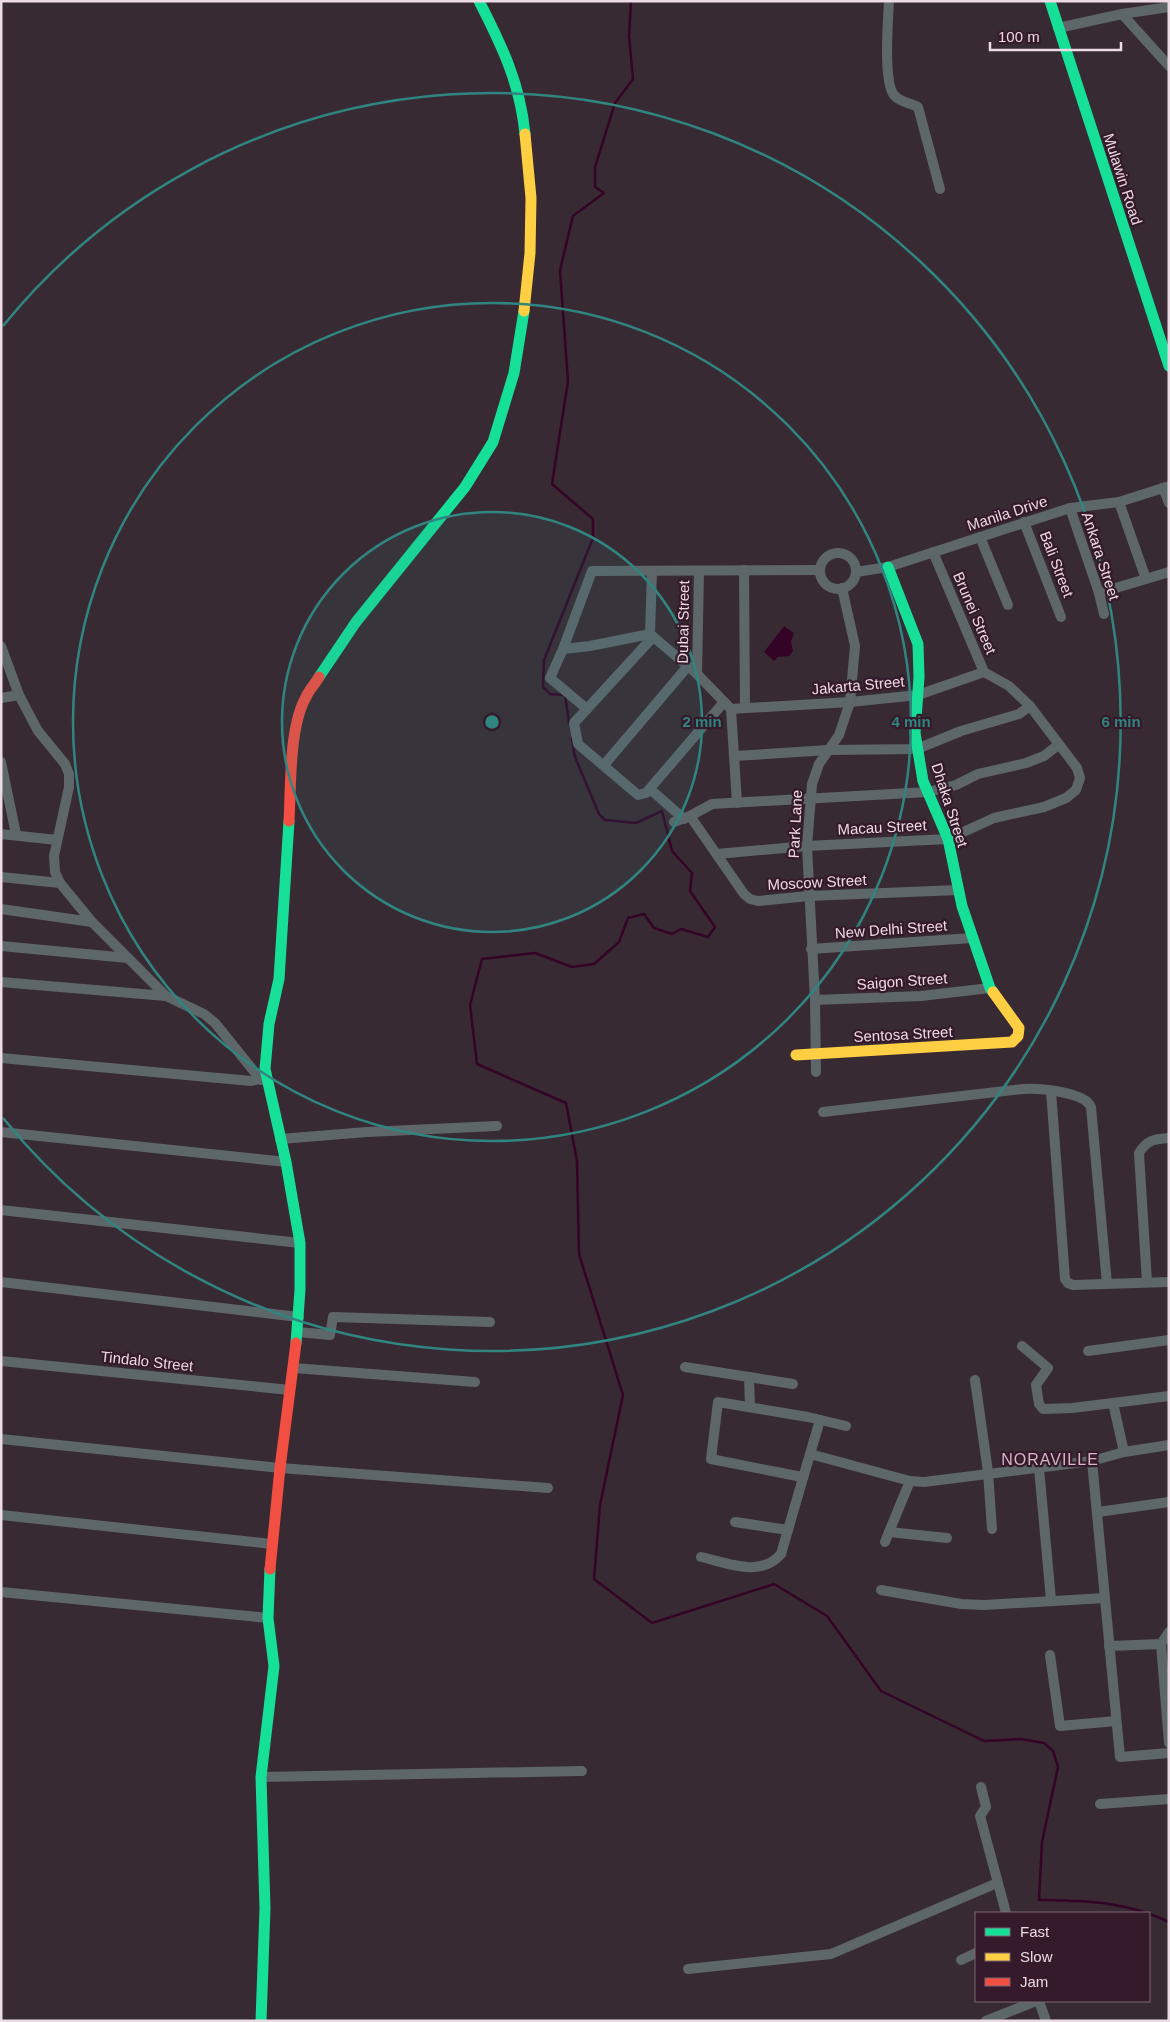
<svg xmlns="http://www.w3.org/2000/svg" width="1170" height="2022" font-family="Arial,sans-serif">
<rect width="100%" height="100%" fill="#382a33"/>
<!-- water -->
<polygon fill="#340426" points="784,626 794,633 791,642 793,651 789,656 778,657 774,661 764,652"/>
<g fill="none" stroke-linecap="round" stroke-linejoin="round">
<!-- stream -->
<g stroke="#340426" stroke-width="2.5">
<polyline points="569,723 565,695 550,694 543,687 544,660 593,538 593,519 552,484 568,381 560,270 573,216 604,193 595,187 595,167 615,103 633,79 629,36 631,1"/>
<path d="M572,738L575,757L599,814L605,820L636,823L662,811L672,851L692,873L690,891L715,927L708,937L681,929L672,934L654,928L644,914L628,918L619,942L594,964L572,967L535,953L482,959L470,1005L477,1064L566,1103L577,1161L579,1254L623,1395L600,1505L594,1579L652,1623L774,1584L827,1616L881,1691L984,1741L1021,1739L1044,1743L1053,1751L1058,1767L1042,1842L1039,1900C1088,1901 1124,1901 1169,1922"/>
</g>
<!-- street -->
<g stroke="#5d6669" stroke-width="10">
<path d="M889,1C888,20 883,82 894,95C899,102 911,103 918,107L940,189"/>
<polyline points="1122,14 1169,66"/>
<polyline points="1058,28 1122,14 1169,7"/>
<polyline points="1163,488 1169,503"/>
<polyline points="1119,502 1146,579"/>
<polyline points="1070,508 1099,593 1104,614"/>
<polyline points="1024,522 1061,617"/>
<polyline points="980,537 1008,605"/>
<circle cx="838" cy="571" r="18"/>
<polyline points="744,570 745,708"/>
<polyline points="856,572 888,567 1070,508 1119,502 1169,486"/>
<polyline points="1099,593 1169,572"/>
<polyline points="650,634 697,674 731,709 737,803"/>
<polyline points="650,634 652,571"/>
<polyline points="653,637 574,723 578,744 638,795 646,793 724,702"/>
<polyline points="1,646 19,695 38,731 65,764 69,774 69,787 54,856 55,872 60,883 92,922 166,996 204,1014 215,1023 261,1080"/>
<polyline points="563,649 590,646 650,634"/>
<polyline points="697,674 699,571"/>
<polyline points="1,698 19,695"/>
<polyline points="587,709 550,678 563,649 592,571 820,570"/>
<polyline points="731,709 850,702 918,695 984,672"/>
<polyline points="735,756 829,750 917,749 961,731 1019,714 1030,706"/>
<polyline points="1,762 16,834"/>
<polyline points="604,765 688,666"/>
<polyline points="650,789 684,819"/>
<polyline points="690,816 744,894 750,899 758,901 809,896 958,890"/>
<polyline points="674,822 690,816 712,804 928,792 956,785 978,774 1026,763 1044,756 1058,745"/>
<polyline points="1,834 57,840"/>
<polyline points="717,854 807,846 948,839 994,818 1044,807 1066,798 1076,790 1080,778 1077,768 1030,706 1009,686 984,672 933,552"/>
<polyline points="1,877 60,883"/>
<polyline points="1,909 92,922"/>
<polyline points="1,946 128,958"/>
<polyline points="811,949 972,938"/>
<polyline points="1,982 166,996"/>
<polyline points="815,1000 921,996 990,988"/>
<polyline points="1,1058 251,1081 263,1078"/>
<polyline points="816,1072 815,1000 807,846 812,784 819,764 839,735 850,702 855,646 842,588"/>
<polyline points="1051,1091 1065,1279 1068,1283 1073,1285 1169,1282"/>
<path d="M823,1112L1023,1089C1039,1088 1085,1092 1091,1107L1107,1284"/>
<polyline points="1,1132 286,1162"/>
<polyline points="280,1139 367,1132 497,1126"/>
<polyline points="1,1210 300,1243"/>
<polyline points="1,1282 299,1317"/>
<path d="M1147,1282L1139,1153C1147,1140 1154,1139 1169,1138"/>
<polyline points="298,1332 330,1335 333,1317 490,1322"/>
<polyline points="1022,1346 1048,1368 1036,1385 1039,1404 1043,1409 1072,1408 1113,1403"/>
<polyline points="1088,1351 1169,1340"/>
<polyline points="1,1361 290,1390"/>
<polyline points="685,1367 793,1384"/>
<polyline points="294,1368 475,1382"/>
<polyline points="749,1377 750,1407"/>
<polyline points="975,1380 988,1472 992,1529"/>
<polyline points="1,1439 280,1468 548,1488"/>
<polyline points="1124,1452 1113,1403 1169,1396"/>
<polyline points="810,1454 820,1420"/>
<polyline points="1092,1461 1120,1757 1169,1753"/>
<polyline points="1039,1468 1051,1600"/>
<polyline points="802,1477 711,1459 718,1402 808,1417 846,1426"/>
<polyline points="910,1481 889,1532 947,1538"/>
<polyline points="1098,1512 1169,1502"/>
<polyline points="1,1515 272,1544"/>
<polyline points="735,1522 788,1530"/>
<polyline points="885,1542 889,1532"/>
<path d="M701,1557C727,1563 761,1578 781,1554L810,1454L910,1481L924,1482L1092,1461L1124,1452L1169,1445"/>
<polyline points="881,1590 961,1604 984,1605 1105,1598"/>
<polyline points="1,1592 268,1618"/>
<polyline points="1161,1644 1169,1632"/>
<polyline points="1109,1646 1161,1644 1169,1743"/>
<polyline points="1050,1655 1060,1726 1116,1721"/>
<polyline points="261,1777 582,1771"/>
<polyline points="981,1787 986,1807 980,1816 1006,1913"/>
<polyline points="1100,1804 1169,1799"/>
<polyline points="961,1960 976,1953"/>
<polyline points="688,1969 831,1954 997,1883"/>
<polyline points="1039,2001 1046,2021"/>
<polyline points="986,2021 1036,2001"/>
</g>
<!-- fast -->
<g stroke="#16e098" stroke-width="11">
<path d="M479,1C502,46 520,83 525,134"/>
<polyline points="1050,1 1169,366"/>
<polyline points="888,567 918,644 919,677 915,733 923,781 948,839 962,906 990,988 993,992"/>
<polyline points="319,677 356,622 465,487 493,442 514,373 524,311"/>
<polyline points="289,821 279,979 269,1024 265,1069 286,1162 300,1243 300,1290 296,1343"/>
<polyline points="261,2021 265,1908 261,1777 274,1666 268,1618 270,1569"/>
</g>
<!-- slow -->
<g stroke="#ffcf43" stroke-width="11">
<polyline points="524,311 530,253 531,198 525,134"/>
<polyline points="796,1055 1012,1042 1018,1036 1019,1028 993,992"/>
</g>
<!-- jam -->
<g stroke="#f24e42" stroke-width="11">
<path d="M289,821C291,786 289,727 306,697C309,690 315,684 319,677"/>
<polyline points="270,1569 280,1468 296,1343"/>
</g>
</g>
<!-- distance rings -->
<circle cx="492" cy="722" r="210" fill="#308580" fill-opacity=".12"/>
<g fill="none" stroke="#308580" stroke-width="2.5">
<circle cx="492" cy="722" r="210"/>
<circle cx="492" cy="722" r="419"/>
<path d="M3 326A629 629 0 1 1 3 1118"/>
</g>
<g text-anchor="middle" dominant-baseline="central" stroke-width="4.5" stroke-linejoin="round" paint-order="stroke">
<!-- street labels -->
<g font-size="15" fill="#ecdae4" stroke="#341a2a">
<text transform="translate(1123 179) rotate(72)">Mulawin Road</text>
<text transform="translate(1007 513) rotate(-18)">Manila Drive</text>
<text transform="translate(1101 556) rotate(72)">Ankara Street</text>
<text transform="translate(1057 564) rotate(69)">Bali Street</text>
<text transform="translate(975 613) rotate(67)">Brunei Street</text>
<text transform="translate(683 622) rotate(-89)">Dubai Street</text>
<text transform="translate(858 685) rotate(-5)">Jakarta Street</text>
<text transform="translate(950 805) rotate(72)">Dhaka Street</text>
<text transform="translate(795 824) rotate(-87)">Park Lane</text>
<text transform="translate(882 827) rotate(-3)">Macau Street</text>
<text transform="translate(817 882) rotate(-3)">Moscow Street</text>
<text transform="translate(891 929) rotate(-4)">New Delhi Street</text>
<text transform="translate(902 981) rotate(-4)">Saigon Street</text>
<text transform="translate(903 1034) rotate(-3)">Sentosa Street</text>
<text transform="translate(147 1361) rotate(6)">Tindalo Street</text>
</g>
<!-- neighbourhood labels -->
<g font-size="16" letter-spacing="1" fill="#d7b5c9" stroke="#341a2a">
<text x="1050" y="1459">NORAVILLE</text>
</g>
</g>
<circle cx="492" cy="722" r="8" fill="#308580" stroke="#341a2a" stroke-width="2.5"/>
<g font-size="15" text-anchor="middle" font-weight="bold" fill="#308580" stroke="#341a2a" stroke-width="4.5" stroke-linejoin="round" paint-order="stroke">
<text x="702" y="727">2 min</text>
<text x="911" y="727">4 min</text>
<text x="1121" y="727">6 min</text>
</g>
<!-- border -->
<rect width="1170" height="2022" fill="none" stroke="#ecdae4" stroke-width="5"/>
<!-- legend -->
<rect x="975" y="1912" width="175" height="90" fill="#341a2a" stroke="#7e6774"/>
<rect x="985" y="1928" width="25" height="8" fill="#16e098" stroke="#7e6774"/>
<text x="1020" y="1937" font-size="15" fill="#ecdae4">Fast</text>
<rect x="985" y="1953" width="25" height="8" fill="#ffcf43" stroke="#7e6774"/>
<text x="1020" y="1962" font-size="15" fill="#ecdae4">Slow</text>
<rect x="985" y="1978" width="25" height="8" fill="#f24e42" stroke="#7e6774"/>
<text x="1020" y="1987" font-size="15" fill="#ecdae4">Jam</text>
<!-- scale -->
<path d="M990 42v8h131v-8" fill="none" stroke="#ecdae4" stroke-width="2.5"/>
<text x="998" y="42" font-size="15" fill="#ecdae4" stroke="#341a2a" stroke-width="4" paint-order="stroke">100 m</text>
</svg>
